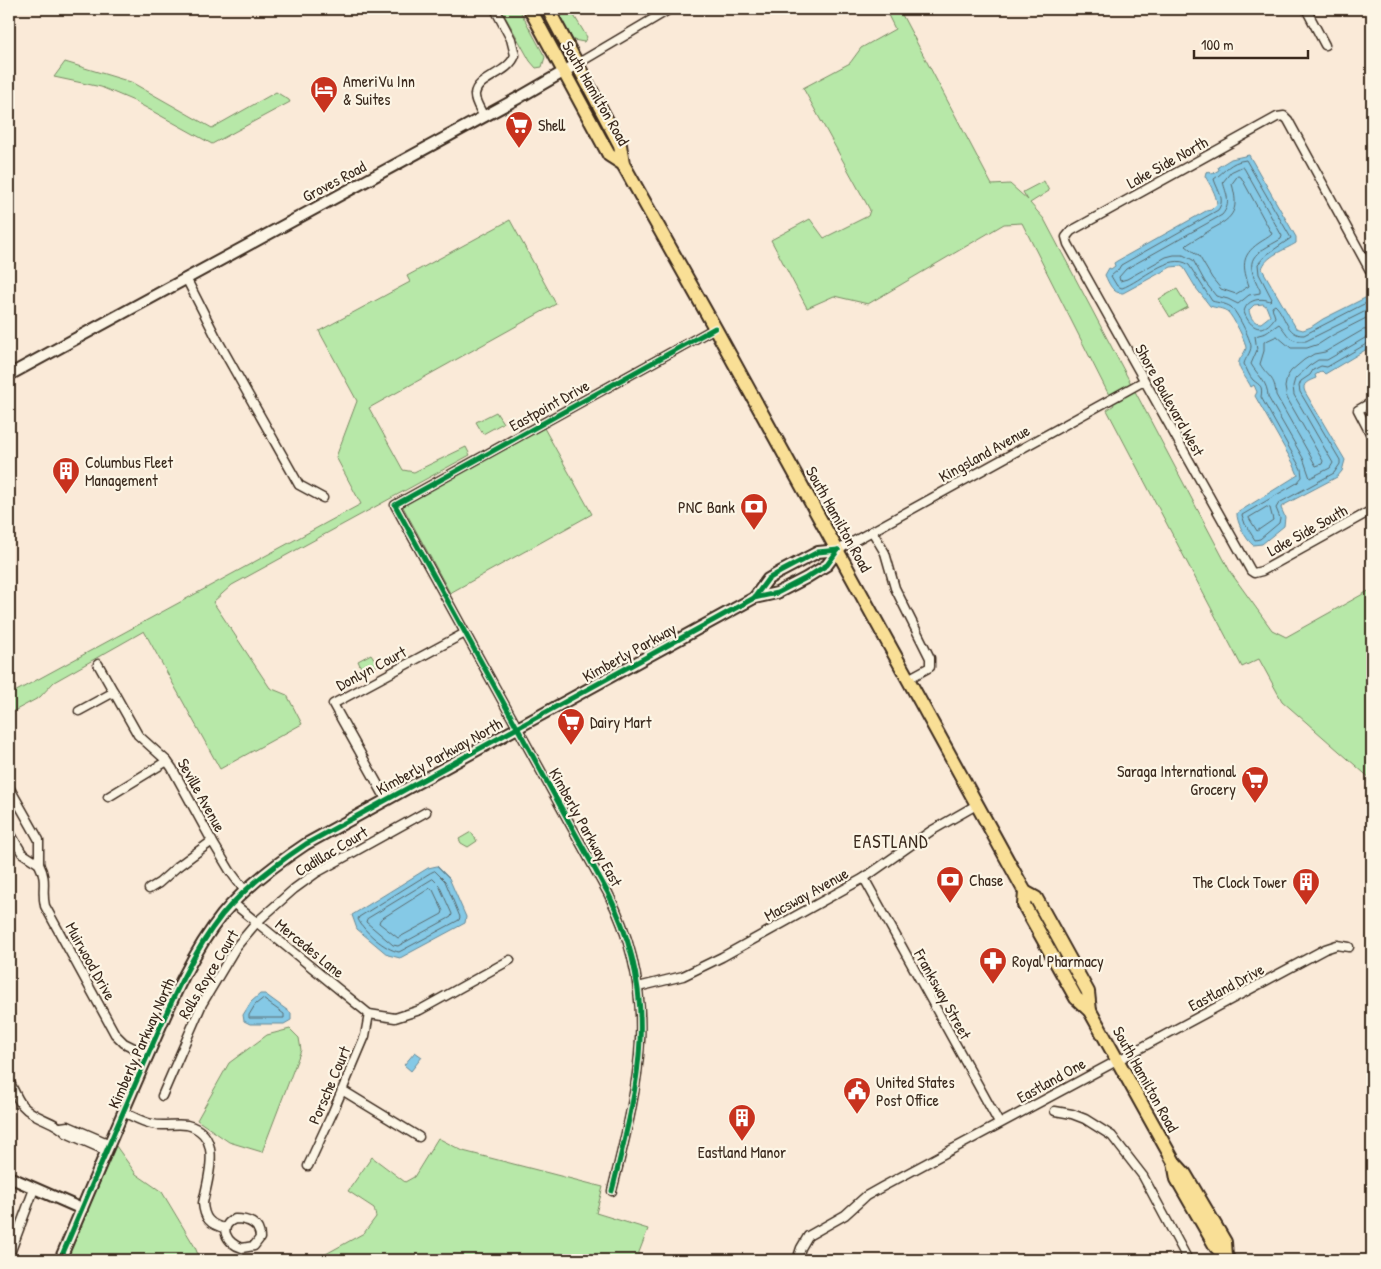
<svg xmlns="http://www.w3.org/2000/svg" width="1381" height="1269" font-family="'Patrick Hand',sans-serif">
<rect width="100%" height="100%" fill="#faead8"/>
<filter id="ink" filterUnits="userSpaceOnUse"><feTurbulence type="fractalNoise" baseFrequency=".02" numOctaves="2"/><feDisplacementMap in="SourceGraphic" scale="10" xChannelSelector="R" yChannelSelector="G"/><feConvolveMatrix kernelMatrix="1 2 1 2 8 2 1 2 1" color-interpolation-filters="sRGB"/></filter>
<g filter="url(#ink)">
<!-- green -->
<g fill="#b7e8a8" stroke="#798963">
<polygon points="501,9 519,9 545,57 542,67 536,68 530,61"/>
<polygon points="556,9 570,9 587,37 584,42 573,40"/>
<polygon points="885,9 899,9 992,185 1010,184 1028,200 1023,192 1044,181 1049,191 1030,203 1044,219 1231,573 1272,630 1286,637 1372,589 1372,780 1282,701 1259,659 1242,667 1107,410 1114,405 1022,223 1004,224 868,304 834,296 807,308 771,240 810,219 824,238 868,216 870,210 803,88 850,63 861,48 895,29"/>
<polygon points="65,62 131,82 212,128 276,92 289,100 290,102 212,144 134,101 101,87 54,77"/>
<polygon points="510,220 556,304 369,408 403,470 414,472 466,447 470,455 232,585 213,602 270,688 287,695 302,724 220,769 144,631 54,682 40,697 14,711 9,711 9,695 361,504 336,457 357,401 319,331 410,282 407,276"/>
<polygon points="1177,289 1188,307 1170,317 1159,299"/>
<polygon points="496,412 503,423 483,434 476,422"/>
<polygon points="544,428 592,514 450,593 402,505"/>
<polygon points="371,654 378,665 363,672 358,661"/>
<polygon points="471,832 477,841 468,847 461,843 459,839"/>
<polygon points="290,1029 299,1038 301,1050 262,1152 229,1142 197,1120 229,1063 267,1035"/>
<polygon points="438,1138 463,1151 603,1187 596,1213 648,1229 636,1260 315,1260 364,1233 376,1217 374,1208 348,1191 372,1157 405,1182 414,1177"/>
<polygon points="116,1146 136,1174 162,1192 195,1247 200,1260 70,1260 66,1259"/>
<polygon points="1372,1229 1372,1260 1365,1260"/>
</g>
<!-- water -->
<g fill="#85c9e6" stroke="#678996" fill-rule="evenodd">
<path d="M1249,155L1296,237V243C1285,250 1265,256 1262,269L1296,328L1303,330L1311,327L1323,319L1367,297L1372,298V346L1325,374L1322,371L1315,375L1316,378C1309,381 1301,383 1305,392L1345,460L1342,471L1337,477L1282,506L1281,508L1285,517L1284,526L1262,544L1253,545C1246,540 1236,521 1237,513L1298,475L1293,463L1255,396L1257,392L1254,385L1251,387C1248,380 1241,373 1239,366C1237,359 1245,354 1246,348C1246,341 1233,317 1228,312C1224,308 1215,308 1210,306L1196,288L1184,268L1181,266L1171,267L1123,293C1113,294 1109,284 1105,275L1109,268L1111,269L1115,266L1114,263L1117,261L1206,211L1211,210L1217,204C1216,193 1210,185 1205,176L1206,172L1210,171L1212,174L1219,170L1218,167L1231,159ZM1263,304L1266,306L1270,316L1261,323C1253,323 1250,317 1249,310L1254,305Z"/>
<polygon points="437,866 449,878 466,917 465,923 400,958 388,955 357,929 352,915 428,868"/>
<polygon points="260,994 265,994 291,1013 291,1020 284,1024 250,1024 244,1021 243,1015 251,1002"/>
<polygon points="415,1052 422,1057 411,1071 404,1065"/>
</g>
<g fill="none" stroke-linecap="round" stroke-linejoin="round">
<!-- shore -->
<g stroke="#596a6e" stroke-width="1">
<path d="M1242,167L1244,168L1282,236L1281,239C1253,255 1243,257 1260,290V293L1249,295L1238,304L1228,299L1216,296L1205,282L1193,260L1183,255H1174L1166,257L1127,279L1120,281L1119,277L1126,269L1222,215C1232,203 1226,194 1223,182L1231,172Z"/>
<path d="M1238,176L1241,177L1272,234C1268,238 1263,240 1259,243C1240,256 1243,268 1249,286L1236,294L1221,289L1212,278L1199,256L1186,246L1188,244C1196,239 1204,234 1212,229C1235,217 1239,209 1232,184Z"/>
<path d="M1372,301L1362,305L1304,335C1286,336 1286,315 1275,305L1272,307L1275,317C1264,335 1250,329 1244,312C1246,300 1260,297 1270,301L1272,299L1259,274L1258,264L1266,255L1291,238L1246,160C1229,162 1226,171 1214,179C1217,190 1226,199 1218,210L1121,265L1118,270L1111,276L1117,286L1122,288C1140,282 1171,251 1189,265L1212,301C1218,303 1225,303 1231,307C1237,312 1250,338 1251,346C1251,353 1245,358 1244,364C1247,369 1249,376 1253,380C1260,386 1263,385 1261,397L1301,469L1302,477L1297,483L1242,515L1245,524L1255,540L1260,539L1279,523L1280,518L1276,508L1279,503L1334,473L1340,464V460L1300,392L1299,386L1301,381L1310,375L1313,370L1321,366L1327,367L1368,343H1372"/>
<path d="M1372,308L1306,341C1288,342 1289,335 1279,324L1266,333L1255,336L1257,350L1251,364C1258,376 1268,382 1268,397L1303,458L1310,478L1330,468L1333,463L1294,395L1293,386L1295,379L1309,366L1318,360H1327L1365,338L1372,336"/>
<path d="M1372,315L1333,335L1319,344L1307,348H1291L1277,336L1264,342V351L1260,364C1268,378 1275,376 1276,395L1316,466L1322,464L1323,461L1287,398L1285,387L1287,377L1291,371L1304,360L1314,354L1325,352L1363,330L1372,329"/>
<polygon points="1267,507 1270,508 1273,520 1257,531 1249,518"/>
<path d="M435,871L445,881L460,917L459,920L399,952C386,950 364,932 358,919L359,917L430,873Z"/>
<polygon points="433,879 439,885 452,914 451,917 398,946 393,945 366,922 367,919"/>
<polygon points="431,888 433,890 443,911 442,914 398,938 379,923 380,920"/>
<polygon points="263,999 284,1014 284,1018 249,1018 249,1015 255,1005"/>
</g>
<defs>
<g id="minor">
<polyline points="1306,9 1325,45"/>
<polyline points="577,64 670,9"/>
<path d="M484,117C481,110 474,101 475,94C477,77 509,74 515,55L511,39L495,9"/>
<polyline points="1372,274 1288,120 1284,116 1277,117 1071,231 1066,237 1068,244 1251,571 1254,573 1262,571 1372,510"/>
<polyline points="186,278 217,339 299,485 323,498"/>
<polyline points="1372,402 1358,410 1372,437"/>
<polyline points="872,531 885,553 895,588 930,658 930,667 908,679"/>
<polyline points="838,550 1144,381"/>
<polyline points="98,664 138,735 167,761 172,768 212,841 230,871 245,891"/>
<polyline points="79,711 114,692"/>
<polyline points="9,787 39,840 39,864 22,853 9,831"/>
<polyline points="108,797 167,761"/>
<polyline points="386,799 333,704 465,633"/>
<path d="M39,864C48,882 41,888 45,906L115,1034L124,1043L148,1055"/>
<polyline points="864,878 999,1123"/>
<polyline points="149,889 159,883 177,867 212,841"/>
<polyline points="233,903 369,1014 395,1018 420,1010 510,960"/>
<polyline points="638,987 683,976 722,957 864,878 931,831 978,804"/>
<path d="M9,1081C13,1088 17,1099 22,1105C34,1119 55,1120 66,1133L107,1151"/>
<polyline points="342,1090 419,1137"/>
<polyline points="162,1096 202,1004 236,947 257,922 294,889 316,873 426,812"/>
<polyline points="1055,1111 1072,1114 1085,1119 1112,1136 1143,1176 1188,1260"/>
<path d="M123,1112C132,1116 142,1122 152,1124C164,1127 175,1123 187,1125C224,1134 208,1178 203,1203C204,1218 210,1225 225,1228"/>
<polyline points="61,1127 68,1126 110,1144"/>
<polyline points="308,1166 332,1114 365,1036 369,1014"/>
<path d="M612,1191C639,1083 661,998 608,893L395,505L715,328"/>
<path d="M235,1219C248,1219 260,1223 260,1238L254,1246L242,1248C227,1244 217,1226 235,1219Z"/>
<polyline points="9,1256 34,1189"/>
<polyline points="797,1260 801,1248 808,1236 845,1215 866,1196 882,1187 1325,949 1337,945 1349,947"/>
</g>
<g id="tertiary">
<polyline points="9,375 520,97 577,64"/>
<polyline points="754,598 768,579 780,572 818,552 838,550"/>
<polyline points="9,1177 82,1209"/>
<path d="M60,1260C89,1192 118,1123 148,1055C169,1007 189,957 222,915C245,887 276,864 306,844L754,598L777,593L806,578L827,565L838,550"/>
</g>
<g id="primary">
<polyline points="530,9 609,155 623,164"/>
<polyline points="548,9 620,145 623,164 715,328 1025,892 1024,905 1076,998 1090,1011 1174,1162 1185,1174 1225,1242 1226,1256"/>
<polyline points="1025,892 1036,898 1088,992 1090,1011"/>
<polyline points="1174,1162 1177,1179 1216,1247 1229,1260"/>
</g>
</defs>
<!-- minor casing -->
<use href="#minor" stroke="#3b2a1e" stroke-width="11"/>
<!-- tertiary casing -->
<use href="#tertiary" stroke="#3b2a1e" stroke-width="14"/>
<!-- primary casing -->
<use href="#primary" stroke="#3b2a1e" stroke-width="16"/>
<!-- minor -->
<use href="#minor" stroke="#fcf5e5" stroke-width="8"/>
<!-- tertiary -->
<use href="#tertiary" stroke="#fcf5e5" stroke-width="10"/>
<!-- primary -->
<use href="#primary" stroke="#f9df96" stroke-width="12"/>
<defs>
<g id="cycleway">
<polyline points="754,598 768,579 780,572 818,552 838,550"/>
<path d="M612,1191C639,1083 661,998 608,893L395,505L715,328"/>
<path d="M60,1260C89,1192 118,1123 148,1055C169,1007 189,957 222,915C245,887 276,864 306,844L754,598L777,593L806,578L827,565L838,550"/>
</g>
</defs>
<!-- cycleway casing -->
<use href="#cycleway" stroke="#fcf5e5" stroke-width="8"/>
<!-- cycleway -->
<use href="#cycleway" stroke="#00873e" stroke-width="5"/>
</g>
</g>
<!-- icons -->
<defs>
<symbol id="hotel-pin" viewBox="-11 -11 22 30"><path d="M0 17L-7.5 6A9.5 9.5 0 1 1 7.5 6Z" fill="#c8321e" stroke="#fcf5e5"/><path d="M-6-4.5h1.5V1H6V5H4.5V3h-9V5H-6ZM-4 0a1.8 1.8 0 1 1 3.6 0ZM.5 0V-2.5h3Q6-2.5 6 0Z" fill="#fff"/></symbol>
<symbol id="supermarket-pin" viewBox="-11 -11 22 30"><path d="M0 17L-7.5 6A9.5 9.5 0 1 1 7.5 6Z" fill="#c8321e" stroke="#fcf5e5"/><path d="M-6-5.5h2.5l.6 2H6L4.5 2H-2.5L-4.4-4H-6ZM-1.5 3.2a1.3 1.3 0 1 0 .1 0ZM3 3.2a1.3 1.3 0 1 0 .1 0Z" fill="#fff"/></symbol>
<symbol id="building-pin" viewBox="-11 -11 22 30"><path d="M0 17L-7.5 6A9.5 9.5 0 1 1 7.5 6Z" fill="#c8321e" stroke="#fcf5e5"/><path d="M-4-6H4V6H1V3H-1V6H-4ZM-2.5-4.3h1.7v1.8h-1.7ZM.8-4.3h1.7v1.8H.8ZM-2.5-1h1.7V.8h-1.7ZM.8-1h1.7V.8H.8Z" fill="#fff"/></symbol>
<symbol id="bank-pin" viewBox="-11 -11 22 30"><path d="M0 17L-7.5 6A9.5 9.5 0 1 1 7.5 6Z" fill="#c8321e" stroke="#fcf5e5"/><path d="M-6-4H6V4H-6ZM0-2.3a2.3 2.3 0 1 0 0 4.6a2.3 2.3 0 1 0 0-4.6Z" fill="#fff"/></symbol>
<symbol id="pharmacy-pin" viewBox="-11 -11 22 30"><path d="M0 17L-7.5 6A9.5 9.5 0 1 1 7.5 6Z" fill="#c8321e" stroke="#fcf5e5"/><path d="M-2-6h4v4h4v4h-4v4h-4v-4h-4v-4h4Z" fill="#fff"/></symbol>
<symbol id="civic-pin" viewBox="-11 -11 22 30"><path d="M0 17L-7.5 6A9.5 9.5 0 1 1 7.5 6Z" fill="#c8321e" stroke="#fcf5e5"/><path d="M-.6-6.5H3V-4.5H.6V-3L4-1V1h2V6H-6V1h2V-1L-.6-3ZM-1.2 2.5V6h2.4V2.5Z" fill="#fff"/></symbol>
</defs>
<g fill-rule="evenodd">
<use href="#hotel-pin" x="308" y="74" width="32" height="43"/>
<use href="#supermarket-pin" x="503" y="109" width="32" height="43"/>
<use href="#building-pin" x="50" y="455" width="32" height="43"/>
<use href="#bank-pin" x="738" y="491" width="32" height="43"/>
<use href="#supermarket-pin" x="555" y="706" width="32" height="43"/>
<use href="#supermarket-pin" x="1239" y="764" width="32" height="43"/>
<use href="#bank-pin" x="934" y="864" width="32" height="43"/>
<use href="#building-pin" x="1290" y="866" width="32" height="43"/>
<use href="#pharmacy-pin" x="977" y="945" width="32" height="43"/>
<use href="#civic-pin" x="841" y="1075" width="32" height="43"/>
<use href="#building-pin" x="726" y="1102" width="32" height="43"/>
</g>
<g text-anchor="middle" dominant-baseline="central" stroke-width="4.5" stroke-linejoin="round" paint-order="stroke">
<!-- poi labels -->
<g font-size="16" fill="#3b2a1e" stroke="#fcf5e5" text-anchor="start">
<text x="343" y="81">AmeriVu Inn<tspan x="343" dy="18">&amp; Suites</tspan></text>
<text x="538" y="125">Shell</text>
<text x="85" y="462">Columbus Fleet<tspan x="85" dy="18">Management</tspan></text>
<text x="735" y="507" text-anchor="end">PNC Bank</text>
<text x="590" y="722">Dairy Mart</text>
<text x="1236" y="771" text-anchor="end">Saraga International<tspan x="1236" dy="18">Grocery</tspan></text>
<text x="969" y="880">Chase</text>
<text x="1287" y="882" text-anchor="end">The Clock Tower</text>
<text x="1012" y="961">Royal Pharmacy</text>
<text x="876" y="1082">United States<tspan x="876" dy="18">Post Office</tspan></text>
<text x="742" y="1152" text-anchor="middle">Eastland Manor</text>
</g>
<!-- street labels -->
<g font-size="16" fill="#3b2a1e" stroke="#fcf5e5">
<text transform="translate(596 93) rotate(60)">South Hamilton Road</text>
<text transform="translate(1167 162) rotate(-29)">Lake Side North</text>
<text transform="translate(334 181) rotate(-28)">Groves Road</text>
<text transform="translate(1170 400) rotate(61)">Shore Boulevard West</text>
<text transform="translate(549 405) rotate(-29)">Eastpoint Drive</text>
<text transform="translate(984 453) rotate(-29)">Kingsland Avenue</text>
<text transform="translate(839 519) rotate(61)">South Hamilton Road</text>
<text transform="translate(1307 530) rotate(-29)">Lake Side South</text>
<text transform="translate(629 652) rotate(-29)">Kimberly Parkway</text>
<text transform="translate(371 668) rotate(-28)">Donlyn Court</text>
<text transform="translate(439 756) rotate(-29)">Kimberly Parkway North</text>
<text transform="translate(202 795) rotate(61)">Seville Avenue</text>
<text transform="translate(586 827) rotate(61)">Kimberly Parkway East</text>
<text transform="translate(331 851) rotate(-31)">Cadillac Court</text>
<text transform="translate(806 894) rotate(-29)">Macsway Avenue</text>
<text transform="translate(310 948) rotate(39)">Mercedes Lane</text>
<text transform="translate(91 961) rotate(61)">Muirwood Drive</text>
<text transform="translate(208 974) rotate(-59)">Rolls Royce Court</text>
<text transform="translate(1226 987) rotate(-28)">Eastland Drive</text>
<text transform="translate(943 994) rotate(61)">Franksway Street</text>
<text transform="translate(141 1043) rotate(-66)">Kimberly Parkway North</text>
<text transform="translate(1146 1079) rotate(61)">South Hamilton Road</text>
<text transform="translate(1051 1080) rotate(-29)">Eastland One</text>
<text transform="translate(329 1085) rotate(-67)">Porsche Court</text>
</g>
<!-- neighbourhood labels -->
<g font-size="18" letter-spacing="1" fill="#3b2a1e" stroke="#fcf5e5">
<text x="891" y="841">EASTLAND</text>
</g>
</g>
<!-- margin -->
<rect width="1381" height="1269" fill="none" stroke="#fcf5e5" stroke-width="30"/>
<rect x="15" y="15" width="1351" height="1239" fill="none" stroke="#3b2a1e" stroke-width="2" filter="url(#ink)"/>
<!-- scale -->
<path d="M1194 50v8h114v-8" fill="none" stroke="#3b2a1e" stroke-width="2.5"/>
<text x="1201" y="50" font-size="15" fill="#3b2a1e" stroke="#fcf5e5" stroke-width="4" paint-order="stroke">100 m</text>
</svg>
